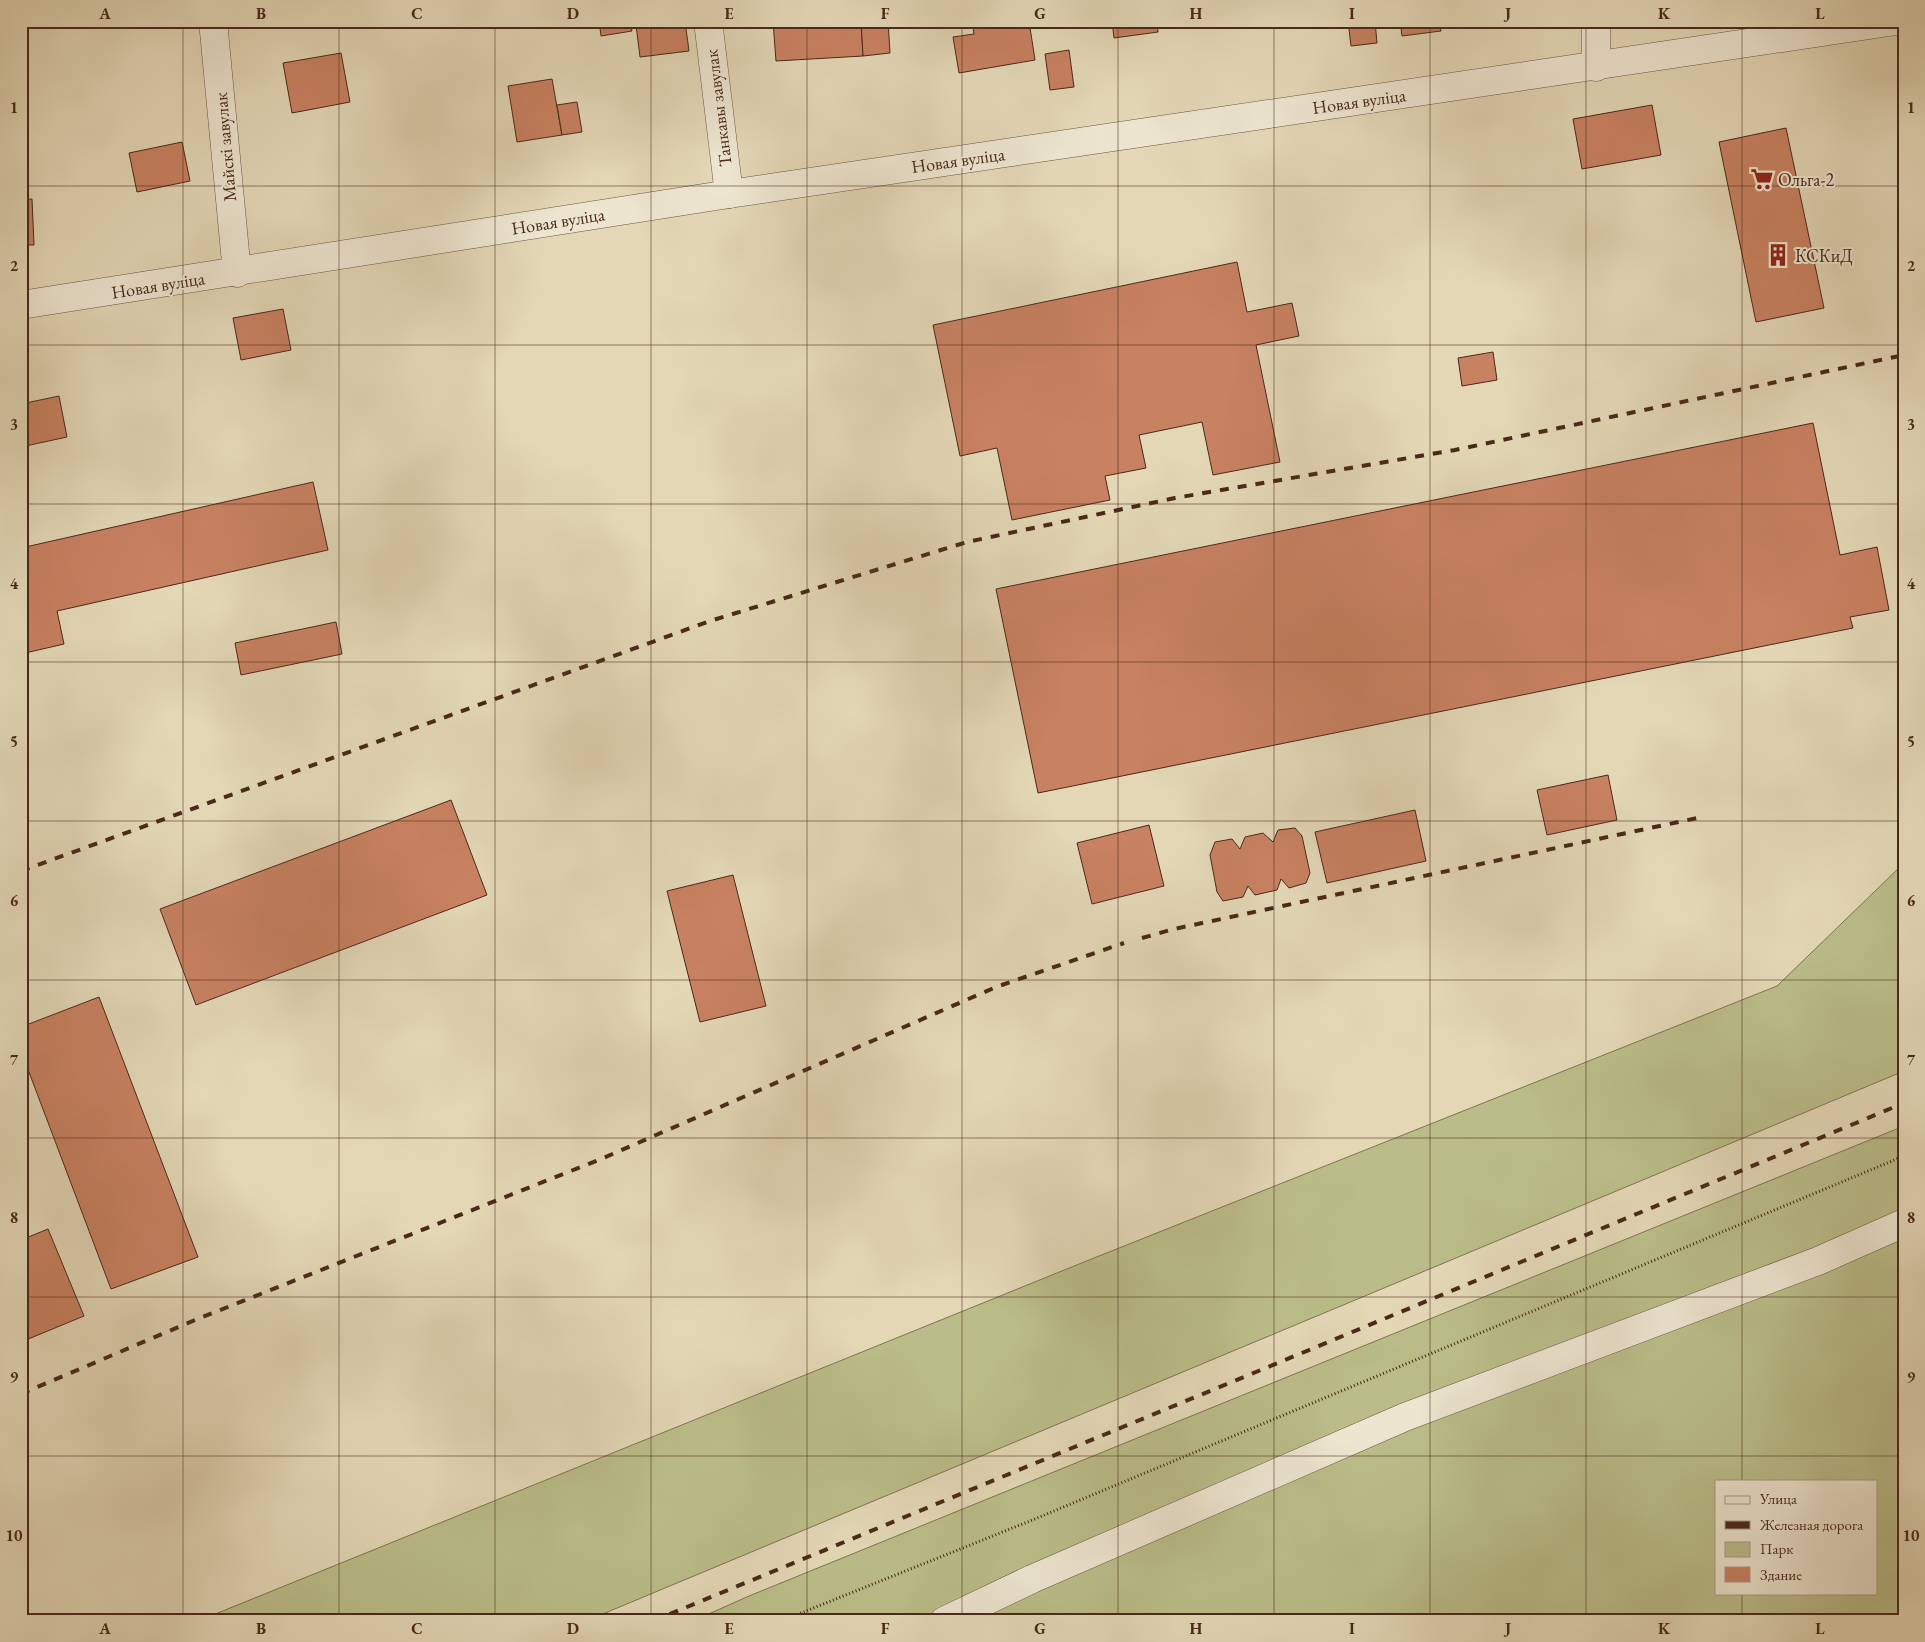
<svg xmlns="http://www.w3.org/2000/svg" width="1925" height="1642" font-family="'EB Garamond',serif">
<rect width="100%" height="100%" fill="#e3d7b6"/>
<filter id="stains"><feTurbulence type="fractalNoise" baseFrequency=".004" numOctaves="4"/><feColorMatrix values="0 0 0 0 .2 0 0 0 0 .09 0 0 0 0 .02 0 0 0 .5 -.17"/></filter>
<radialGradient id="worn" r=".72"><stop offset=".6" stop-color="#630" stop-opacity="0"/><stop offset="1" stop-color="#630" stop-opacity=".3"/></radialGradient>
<!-- green -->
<g fill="#babd89" stroke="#827352" fill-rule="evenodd">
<polygon points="1904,863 1904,1071 586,1621 198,1621 1089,1260 1777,986"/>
<path d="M1904,1126V1621H693L749,1596ZM1716,1481H1876V1593H1716Z"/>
</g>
<!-- building -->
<g fill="#c88161" stroke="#4a291b">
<polygon points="599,21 630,21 632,31 601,36"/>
<polygon points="672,21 685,21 689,51 640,57 636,25"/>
<polygon points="773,21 861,21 863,56 776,61"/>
<polygon points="861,21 888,21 890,53 863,56"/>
<polygon points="972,21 1029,21 1035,60 959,73 953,37 974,34"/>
<polygon points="1112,21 1157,21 1158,32 1114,38"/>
<polygon points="1348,21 1375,21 1377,43 1351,46"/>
<polygon points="1400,21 1439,21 1441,31 1402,36"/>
<polygon points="1069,50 1074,87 1050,90 1045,54"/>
<polygon points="341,53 350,102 292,113 283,63"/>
<polygon points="552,79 562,135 517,142 508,86"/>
<polygon points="577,102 582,132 562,135 557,105"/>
<polygon points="1652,105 1661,155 1582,169 1573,119"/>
<polygon points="1786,128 1824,308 1756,322 1719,142"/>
<polygon points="182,142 190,181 137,192 129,153"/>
<polygon points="32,199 34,245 21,245 21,200"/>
<polygon points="1237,262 1247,312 1292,303 1299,336 1256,345 1280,462 1213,475 1202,422 1139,435 1146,468 1105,476 1110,500 1012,520 997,448 960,456 933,325"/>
<polygon points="283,309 291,350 241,360 233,318"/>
<polygon points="1493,352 1497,380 1462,386 1458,358"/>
<polygon points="59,396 67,437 21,447 21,404"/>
<polygon points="1813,423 1840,555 1877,547 1889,610 1850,617 1853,628 1038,793 996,589"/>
<polygon points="313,482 328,550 57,611 64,644 21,654 21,548"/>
<polygon points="336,622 342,654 241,675 235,643"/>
<polygon points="1608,775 1617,820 1547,835 1537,790"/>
<polygon points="451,800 487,895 196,1005 160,909"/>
<polygon points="1415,810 1426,861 1327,883 1315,832"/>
<polygon points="1149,825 1164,886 1092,904 1077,843"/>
<polygon points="1295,828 1302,836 1310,873 1306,883 1289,888 1281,879 1277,890 1255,895 1248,886 1243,897 1223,901 1217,892 1210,855 1215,842 1232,839 1240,849 1245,837 1263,833 1273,842 1278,830"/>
<polygon points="733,875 766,1006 700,1022 667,891"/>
<polygon points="99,997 198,1257 111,1289 21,1051 21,1027"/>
<polygon points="48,1229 84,1316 21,1342 21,1240"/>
</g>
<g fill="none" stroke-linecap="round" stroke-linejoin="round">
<defs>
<g id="minor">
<polyline points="213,21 237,273"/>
<polyline points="708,21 729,194"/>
<polyline points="1596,67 1596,21"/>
<polyline points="21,305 729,194 1896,21"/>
<polyline points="944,1621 1032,1579 1405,1417 1818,1261 1904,1223"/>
</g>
</defs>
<!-- minor casing -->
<use href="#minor" stroke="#705442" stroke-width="29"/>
<!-- path -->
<polyline stroke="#4a291b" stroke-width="3" stroke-dasharray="1 2.5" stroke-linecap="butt" points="786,1621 786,1619 1030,1521 1904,1156"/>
<!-- minor -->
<use href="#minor" stroke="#ede5d0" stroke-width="28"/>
<!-- rail -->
<g stroke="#4a291b" stroke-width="4" stroke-dasharray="9 9" stroke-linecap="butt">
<polyline points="21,871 710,621 967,542 1175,498 1455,450 1904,355"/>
<polyline points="1142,938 1174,929 1702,817"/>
<polyline points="21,1394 195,1320 601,1159 996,987 1124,943"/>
<polyline points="653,1621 1256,1372 1904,1103"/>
</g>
</g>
<!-- grid -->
<path fill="none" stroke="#4a291b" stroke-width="1" stroke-opacity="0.55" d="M183,21V1621M339,21V1621M495,21V1621M651,21V1621M807,21V1621M962,21V1621M1118,21V1621M1274,21V1621M1430,21V1621M1586,21V1621M1742,21V1481M21,186H1904M21,345H1904M21,504H1904M21,662H1904M21,821H1904M21,980H1904M21,1138H1904M21,1297H1904M21,1456H1904M1742,1593V1621"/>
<!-- icons -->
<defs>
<symbol id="supermarket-bare" viewBox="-9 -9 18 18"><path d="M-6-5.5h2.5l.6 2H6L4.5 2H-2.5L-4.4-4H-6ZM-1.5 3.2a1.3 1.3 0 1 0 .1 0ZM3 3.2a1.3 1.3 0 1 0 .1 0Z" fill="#8f2418" stroke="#ede5d0" stroke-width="2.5" paint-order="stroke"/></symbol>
<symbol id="building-bare" viewBox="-9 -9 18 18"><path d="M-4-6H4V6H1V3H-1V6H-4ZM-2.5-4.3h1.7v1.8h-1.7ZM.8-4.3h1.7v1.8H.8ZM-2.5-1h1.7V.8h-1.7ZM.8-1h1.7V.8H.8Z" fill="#8f2418" stroke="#ede5d0" stroke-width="2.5" paint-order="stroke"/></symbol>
</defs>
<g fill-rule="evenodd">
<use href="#supermarket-bare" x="1746" y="163" width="32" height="32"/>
<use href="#building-bare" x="1762" y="239" width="32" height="32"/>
</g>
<g text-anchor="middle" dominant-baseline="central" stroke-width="4" stroke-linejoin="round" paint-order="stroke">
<!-- street labels -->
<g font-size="18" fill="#4a291b" stroke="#ede5d0">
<text transform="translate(1359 101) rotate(-8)">Новая вуліца</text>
<text transform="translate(718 108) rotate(-97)">Танкавы завулак</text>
<text transform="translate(225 147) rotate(-95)">Майскі завулак</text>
<text transform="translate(958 160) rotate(-8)">Новая вуліца</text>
<text transform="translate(558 221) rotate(-9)">Новая вуліца</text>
<text transform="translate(158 285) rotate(-9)">Новая вуліца</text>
</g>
<!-- poi labels -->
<g font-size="18" fill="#4a291b" stroke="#ede5d0" text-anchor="start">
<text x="1778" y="179">Ольга-2</text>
<text x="1795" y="255">КСКиД</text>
</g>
</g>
<!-- margin -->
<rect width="1925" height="1642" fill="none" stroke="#e3d7b6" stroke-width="55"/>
<!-- legend -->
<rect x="1715" y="1480" width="162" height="115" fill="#ede5d0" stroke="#ac9a88"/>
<rect x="1725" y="1496" width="25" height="8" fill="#ede5d0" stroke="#ac9a88"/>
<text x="1760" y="1504" font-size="15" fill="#4a291b">Улица</text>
<rect x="1725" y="1521" width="25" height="8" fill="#4a291b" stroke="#ac9a88"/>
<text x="1760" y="1530" font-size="15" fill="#4a291b">Железная дорога</text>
<rect x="1725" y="1542" width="25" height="15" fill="#babd89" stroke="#ac9a88"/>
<text x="1760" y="1554" font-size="15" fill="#4a291b">Парк</text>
<rect x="1725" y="1567" width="25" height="15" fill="#c88161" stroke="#ac9a88"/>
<text x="1760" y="1580" font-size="15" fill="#4a291b">Здание</text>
<rect x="28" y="28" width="1870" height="1586" fill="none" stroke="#4a291b" stroke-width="2"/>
<g font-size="16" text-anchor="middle" font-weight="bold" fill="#4a291b">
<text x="105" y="19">A</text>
<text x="261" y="19">B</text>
<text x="417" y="19">C</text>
<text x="573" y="19">D</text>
<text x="729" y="19">E</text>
<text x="885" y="19">F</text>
<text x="1040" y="19">G</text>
<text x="1196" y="19">H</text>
<text x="1352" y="19">I</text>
<text x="1508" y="19">J</text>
<text x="1664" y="19">K</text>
<text x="1820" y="19">L</text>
<text x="14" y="113">1</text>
<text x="1911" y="113">1</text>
<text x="14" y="271">2</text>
<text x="1911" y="271">2</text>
<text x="14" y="430">3</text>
<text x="1911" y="430">3</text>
<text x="14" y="589">4</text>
<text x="1911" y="589">4</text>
<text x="14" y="747">5</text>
<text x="1911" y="747">5</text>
<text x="14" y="906">6</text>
<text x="1911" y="906">6</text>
<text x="14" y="1065">7</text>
<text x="1911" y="1065">7</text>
<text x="14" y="1223">8</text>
<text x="1911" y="1223">8</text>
<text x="14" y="1382">9</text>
<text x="1911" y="1382">9</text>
<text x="14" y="1541">10</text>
<text x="1911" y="1541">10</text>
<text x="105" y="1634">A</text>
<text x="261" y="1634">B</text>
<text x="417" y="1634">C</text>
<text x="573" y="1634">D</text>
<text x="729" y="1634">E</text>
<text x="885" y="1634">F</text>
<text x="1040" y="1634">G</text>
<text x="1196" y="1634">H</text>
<text x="1352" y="1634">I</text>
<text x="1508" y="1634">J</text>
<text x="1664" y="1634">K</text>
<text x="1820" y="1634">L</text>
</g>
<rect width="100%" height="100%" filter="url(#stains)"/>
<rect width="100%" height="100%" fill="url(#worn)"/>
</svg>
